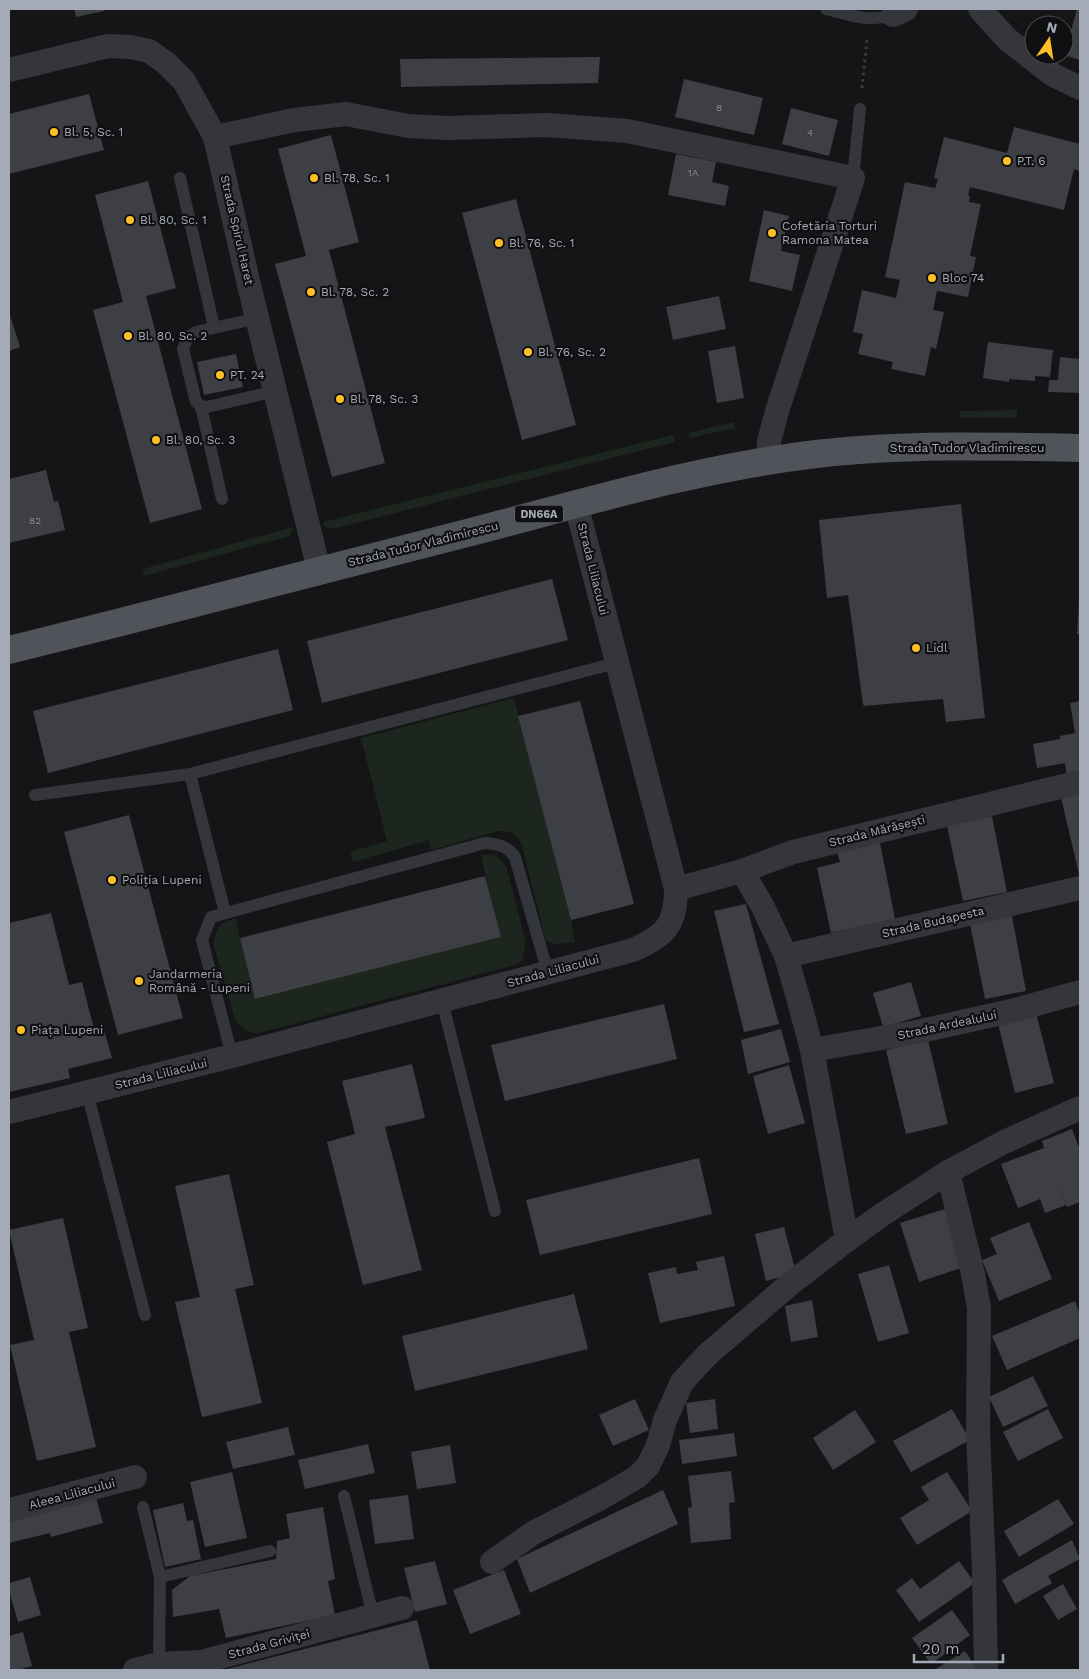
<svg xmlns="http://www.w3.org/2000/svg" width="1089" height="1679" font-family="'Work Sans',sans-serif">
<rect width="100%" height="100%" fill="#151517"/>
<!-- green -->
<g fill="#1c251e">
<polygon points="1017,410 1017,418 960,418 960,411"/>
<polygon points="734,422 735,428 690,438 689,433"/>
<polygon points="673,435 675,442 332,529 324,526 323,522"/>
<polygon points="293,527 290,536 144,576 143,569"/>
<path d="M514,698L571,920L575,942L554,944L546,941L521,843C515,833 511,831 499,831L431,850L429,840L353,862L350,852L387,841L361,738Z"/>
<path d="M489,854L496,855L506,866L526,942L522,960L515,965L259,1033C247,1033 242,1029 235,1019L213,942L218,928L223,923L236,918L240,938L256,999L500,937L481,855Z"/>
</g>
<!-- building -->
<g fill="#3e3f44">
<polygon points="74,9 103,9 104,11 76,17"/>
<polygon points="1077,9 1080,9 1080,60 1064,55"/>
<polygon points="600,57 598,83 401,87 400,59"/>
<polygon points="684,79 763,98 754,135 675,117"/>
<polygon points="89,94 104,150 9,174 9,114"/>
<polygon points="791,108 838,120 829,156 782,144"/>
<polygon points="1014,127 1080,144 1080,171 1074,169 1064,210 970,187 968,195 970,196 969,202 981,204 970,256 976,257 968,297 937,291 933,310 944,312 936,349 931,347 925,376 891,369 893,362 858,354 863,334 853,332 862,290 896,298 900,280 885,277 905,182 935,188 938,179 934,178 944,137 1007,153"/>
<polygon points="331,135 359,242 329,250 385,463 332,477 275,264 306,256 278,149"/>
<polygon points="676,154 716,162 712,182 729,186 725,206 668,195"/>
<polygon points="148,181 176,288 146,296 202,509 150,523 93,310 123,302 95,195"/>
<polygon points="516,199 576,425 522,440 462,213"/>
<polygon points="764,210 789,216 781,251 800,255 792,291 749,281"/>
<polygon points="719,296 726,329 673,340 666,307"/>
<polygon points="9,312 20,347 9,351"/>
<polygon points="988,342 1053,350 1050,377 1035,376 1035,381 1009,379 1009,382 983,378"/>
<polygon points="735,346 744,398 717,403 708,351"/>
<polygon points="236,354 243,387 204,395 197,362"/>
<polygon points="1060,357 1080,359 1080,393 1048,392 1049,380 1058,380"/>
<polygon points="46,470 54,502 58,501 65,530 9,543 9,479"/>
<polygon points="961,504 985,718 946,722 943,699 864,706 863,704 848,595 827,598 819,520"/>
<polygon points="552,579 568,640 322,703 307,641"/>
<polygon points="1079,600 1080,600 1080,634 1077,634"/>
<polygon points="278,649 293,710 48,773 33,711"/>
<polygon points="580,701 634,904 571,920 518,716"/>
<polygon points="1080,701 1080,776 1067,778 1065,763 1037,768 1033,744 1060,739 1060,736 1075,733 1070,703"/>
<polygon points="1080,794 1080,874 1079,874 1061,798"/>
<polygon points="129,815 183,1018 118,1035 64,832"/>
<polygon points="992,816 1007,892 963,901 947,826"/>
<polygon points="879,838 895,919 831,933 817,868 840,862 836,848"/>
<polygon points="485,876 501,937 255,999 240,938"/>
<polygon points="746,904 779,1024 744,1032 714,911"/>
<polygon points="51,913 69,985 82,982 95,1033 104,1030 112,1058 68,1069 70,1078 9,1092 9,923"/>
<polygon points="1012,916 1026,991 985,999 970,924"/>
<polygon points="911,982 921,1016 883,1027 873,993"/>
<polygon points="664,1004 677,1059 505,1101 491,1045"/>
<polygon points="1036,1013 1054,1083 1015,1093 998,1023"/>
<polygon points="781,1029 790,1062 748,1074 741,1040"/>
<polygon points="928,1040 948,1124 906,1134 886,1050"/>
<polygon points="412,1064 425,1118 385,1127 422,1270 363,1285 327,1142 355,1134 342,1081"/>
<polygon points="789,1065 805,1123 768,1134 753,1076"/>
<polygon points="1072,1129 1080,1150 1080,1202 1067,1207 1058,1183 1066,1205 1045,1213 1040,1199 1018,1208 1001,1164 1044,1148 1042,1141"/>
<polygon points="699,1158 712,1214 540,1255 526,1200"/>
<polygon points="229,1174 254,1285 235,1289 262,1403 202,1417 175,1302 200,1297 175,1186"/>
<polygon points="945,1209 964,1267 919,1282 900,1223"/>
<polygon points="63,1218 88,1328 69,1332 96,1447 37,1461 10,1345 34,1340 9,1230"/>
<polygon points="1029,1222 1052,1279 999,1301 982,1260 997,1254 990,1238"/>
<polygon points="784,1227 796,1273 766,1281 755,1234"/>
<polygon points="724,1256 735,1306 660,1323 648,1273 676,1267 677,1274 698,1270 696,1262"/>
<polygon points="889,1265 909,1333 878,1342 858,1274"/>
<polygon points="574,1294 588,1349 415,1391 402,1336"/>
<polygon points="812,1300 818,1337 791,1342 785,1306"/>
<polygon points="1075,1301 1080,1314 1080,1338 1007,1370 992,1336"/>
<polygon points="1033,1376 1048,1406 1003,1427 989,1397"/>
<polygon points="635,1399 649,1430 613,1446 599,1415"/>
<polygon points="715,1399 718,1429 690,1433 686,1403"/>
<polygon points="952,1409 970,1440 911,1472 893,1441"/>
<polygon points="1048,1409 1063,1438 1018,1461 1003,1432"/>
<polygon points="855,1410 876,1442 833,1470 813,1438"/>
<polygon points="288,1427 295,1455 233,1469 226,1442"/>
<polygon points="734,1433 737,1456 682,1464 679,1440"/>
<polygon points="368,1444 375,1473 305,1489 298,1460"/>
<polygon points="450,1445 456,1483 417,1489 411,1452"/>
<polygon points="731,1471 735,1502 729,1503 731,1539 691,1543 688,1508 692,1507 688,1476"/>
<polygon points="232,1472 247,1538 205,1547 190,1482"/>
<polygon points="947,1472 972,1511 917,1545 900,1518 929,1500 921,1487"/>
<polygon points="663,1490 678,1524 530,1593 517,1559"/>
<polygon points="95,1494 103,1523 51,1537 50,1533 9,1543 9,1519"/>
<polygon points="408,1495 414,1539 375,1544 369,1500"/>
<polygon points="1058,1499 1074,1524 1019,1557 1004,1531"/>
<polygon points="183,1503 187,1521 193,1520 201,1559 165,1567 153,1510"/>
<polygon points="323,1507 335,1579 328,1581 335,1615 226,1638 219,1609 173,1617 172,1590 190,1576 276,1559 277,1541 290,1538 286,1514"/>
<polygon points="1072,1540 1080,1559 1048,1576 1052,1583 1015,1604 1002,1580"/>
<polygon points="435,1561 447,1604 415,1612 404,1568"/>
<polygon points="959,1561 975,1583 919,1622 896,1590 912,1578 920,1589"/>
<polygon points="504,1570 521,1614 470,1634 453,1590"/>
<polygon points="30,1577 41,1615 18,1622 9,1591 9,1583"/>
<polygon points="1063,1584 1077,1609 1058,1620 1043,1596"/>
<polygon points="952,1610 970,1635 931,1664 912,1638"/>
<polygon points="417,1620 430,1670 223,1670"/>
<polygon points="23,1632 32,1666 18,1670 9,1670 9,1636"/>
<polygon points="965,1651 978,1670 934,1670"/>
</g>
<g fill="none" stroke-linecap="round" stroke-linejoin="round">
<!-- path -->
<polyline stroke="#3b3d43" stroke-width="3" stroke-dasharray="2.5 4" stroke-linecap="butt" points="862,88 867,39"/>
<!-- lane -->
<g stroke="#35363c" stroke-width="12">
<path d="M826,9C851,15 867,23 893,15"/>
<polyline points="180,178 214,327"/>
<polyline points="853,178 860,109"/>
<polyline points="258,318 196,332 188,337 183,349 196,402 201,406 207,407 276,391"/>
<polyline points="201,406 222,499"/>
<polyline points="190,774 225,913"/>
<polyline points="35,795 190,774 616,663"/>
<polyline points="442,1001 495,1211"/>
<path d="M232,1056L202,940L211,917L485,843C498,844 507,846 515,857L548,973"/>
<polyline points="87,1092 145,1315"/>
<polyline points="344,1496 373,1616"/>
<polyline points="143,1507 160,1577 159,1668"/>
<polyline points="160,1577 270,1551"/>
</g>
<!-- street -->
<g stroke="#35363c" stroke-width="24">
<polyline points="980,9 1007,39 1053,75 1080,88"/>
<polyline points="893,15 906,9"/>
<polyline points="9,70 108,46 131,47 149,51 166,63 184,81 215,137 249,285 319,570"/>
<polyline points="215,137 294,120 346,114 408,126 448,128 547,125 627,131 853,178 778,408 769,441 768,462"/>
<polyline points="742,871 763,907 786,956 799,1001 812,1050 847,1240"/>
<polyline points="676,889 742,871 793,852 1080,782"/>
<polyline points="786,956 1080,888"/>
<polyline points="812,1050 916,1032 1011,1011 1080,992"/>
<path d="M9,1112L232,1056L633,950C665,936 676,925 676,889L576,504"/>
<polyline points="948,1172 973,1274 979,1308 978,1432 984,1571 986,1670"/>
<polyline points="9,1510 135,1477"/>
<polyline points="492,1562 533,1533 601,1498 637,1477 648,1466 658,1445 665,1420 682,1382 708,1354 790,1284 847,1240 880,1216 948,1172 1004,1142 1080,1108"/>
<polyline points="135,1670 158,1664 201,1662 402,1608"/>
</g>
<!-- primary -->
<path stroke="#51535b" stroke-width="28" d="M9,650C162,612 315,573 467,533C583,503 698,468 816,454C904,444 992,446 1080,448"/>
</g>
<!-- markers -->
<g fill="#fec025" stroke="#101012" stroke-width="2">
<circle cx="54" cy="132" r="5"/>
<circle cx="1007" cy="161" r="5"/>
<circle cx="314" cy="178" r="5"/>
<circle cx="130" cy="220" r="5"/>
<circle cx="772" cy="233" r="5"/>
<circle cx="499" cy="243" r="5"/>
<circle cx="932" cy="278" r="5"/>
<circle cx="311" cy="292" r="5"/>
<circle cx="128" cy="336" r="5"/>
<circle cx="528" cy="352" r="5"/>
<circle cx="220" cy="375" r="5"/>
<circle cx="340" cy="399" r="5"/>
<circle cx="156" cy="440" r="5"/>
<circle cx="916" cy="648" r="5"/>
<circle cx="112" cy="880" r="5"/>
<circle cx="139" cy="981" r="5"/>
<circle cx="21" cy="1030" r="5"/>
</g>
<g text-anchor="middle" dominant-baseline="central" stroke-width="4.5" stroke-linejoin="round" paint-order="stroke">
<!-- number labels -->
<g font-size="10" fill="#8b8f9b">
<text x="719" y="107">8</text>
<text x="810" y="132">4</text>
<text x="693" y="172">1A</text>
<text x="35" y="520">82</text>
</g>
<!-- shield labels -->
<rect fill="#101012" stroke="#787c86" stroke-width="1" x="515" y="505.5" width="48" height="17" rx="4"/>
<g font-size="11" font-weight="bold" fill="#a5aab8">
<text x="539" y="514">DN66A</text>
</g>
<!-- poi labels -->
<g font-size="12" fill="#a5aab8" stroke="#101012" text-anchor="start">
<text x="64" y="132">Bl. 5, Sc. 1</text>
<text x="1017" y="161">P.T. 6</text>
<text x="324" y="178">Bl. 78, Sc. 1</text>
<text x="140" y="220">Bl. 80, Sc. 1</text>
<text x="782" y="226">Cofetăria Torturi<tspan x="782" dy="14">Ramona Matea</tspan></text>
<text x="509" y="243">Bl. 76, Sc. 1</text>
<text x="942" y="278">Bloc 74</text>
<text x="321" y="292">Bl. 78, Sc. 2</text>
<text x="138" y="336">Bl. 80, Sc. 2</text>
<text x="538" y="352">Bl. 76, Sc. 2</text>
<text x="230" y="375">PT. 24</text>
<text x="350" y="399">Bl. 78, Sc. 3</text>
<text x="166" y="440">Bl. 80, Sc. 3</text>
<text x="926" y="648">Lidl</text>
<text x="122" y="880">Poliția Lupeni</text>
<text x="149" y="974">Jandarmeria<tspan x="149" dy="14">Română - Lupeni</tspan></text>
<text x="31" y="1030">Piața Lupeni</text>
</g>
<!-- street labels -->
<g font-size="12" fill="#a5aab8" stroke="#101012">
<text transform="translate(237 230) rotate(77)">Strada Spirul Haret</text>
<text x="967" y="448">Strada Tudor Vladimirescu</text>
<text transform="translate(423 544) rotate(-14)">Strada Tudor Vladimirescu</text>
<text transform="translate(593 569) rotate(76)">Strada Liliacului</text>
<text transform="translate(877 831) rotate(-14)">Strada Mărășești</text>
<text transform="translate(933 922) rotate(-13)">Strada Budapesta</text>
<text transform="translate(553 971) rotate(-15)">Strada Liliacului</text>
<text transform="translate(947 1025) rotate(-12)">Strada Ardealului</text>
<text transform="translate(161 1074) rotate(-14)">Strada Liliacului</text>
<text transform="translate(72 1494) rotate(-15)">Aleea Liliacului</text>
<text transform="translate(269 1644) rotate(-15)">Strada Griviţei</text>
</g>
</g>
<!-- border -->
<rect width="1089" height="1679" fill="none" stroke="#a5aab8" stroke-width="20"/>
<!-- north arrow -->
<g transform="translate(1049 40) rotate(13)"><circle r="24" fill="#101012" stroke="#4c4e54"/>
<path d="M0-4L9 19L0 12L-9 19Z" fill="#fec025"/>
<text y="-8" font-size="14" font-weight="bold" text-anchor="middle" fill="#a5aab8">N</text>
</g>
<!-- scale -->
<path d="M914 1654v8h89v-8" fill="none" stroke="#a5aab8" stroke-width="2.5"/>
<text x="922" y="1654" font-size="15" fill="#a5aab8" stroke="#101012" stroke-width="4" paint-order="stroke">20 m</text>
</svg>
